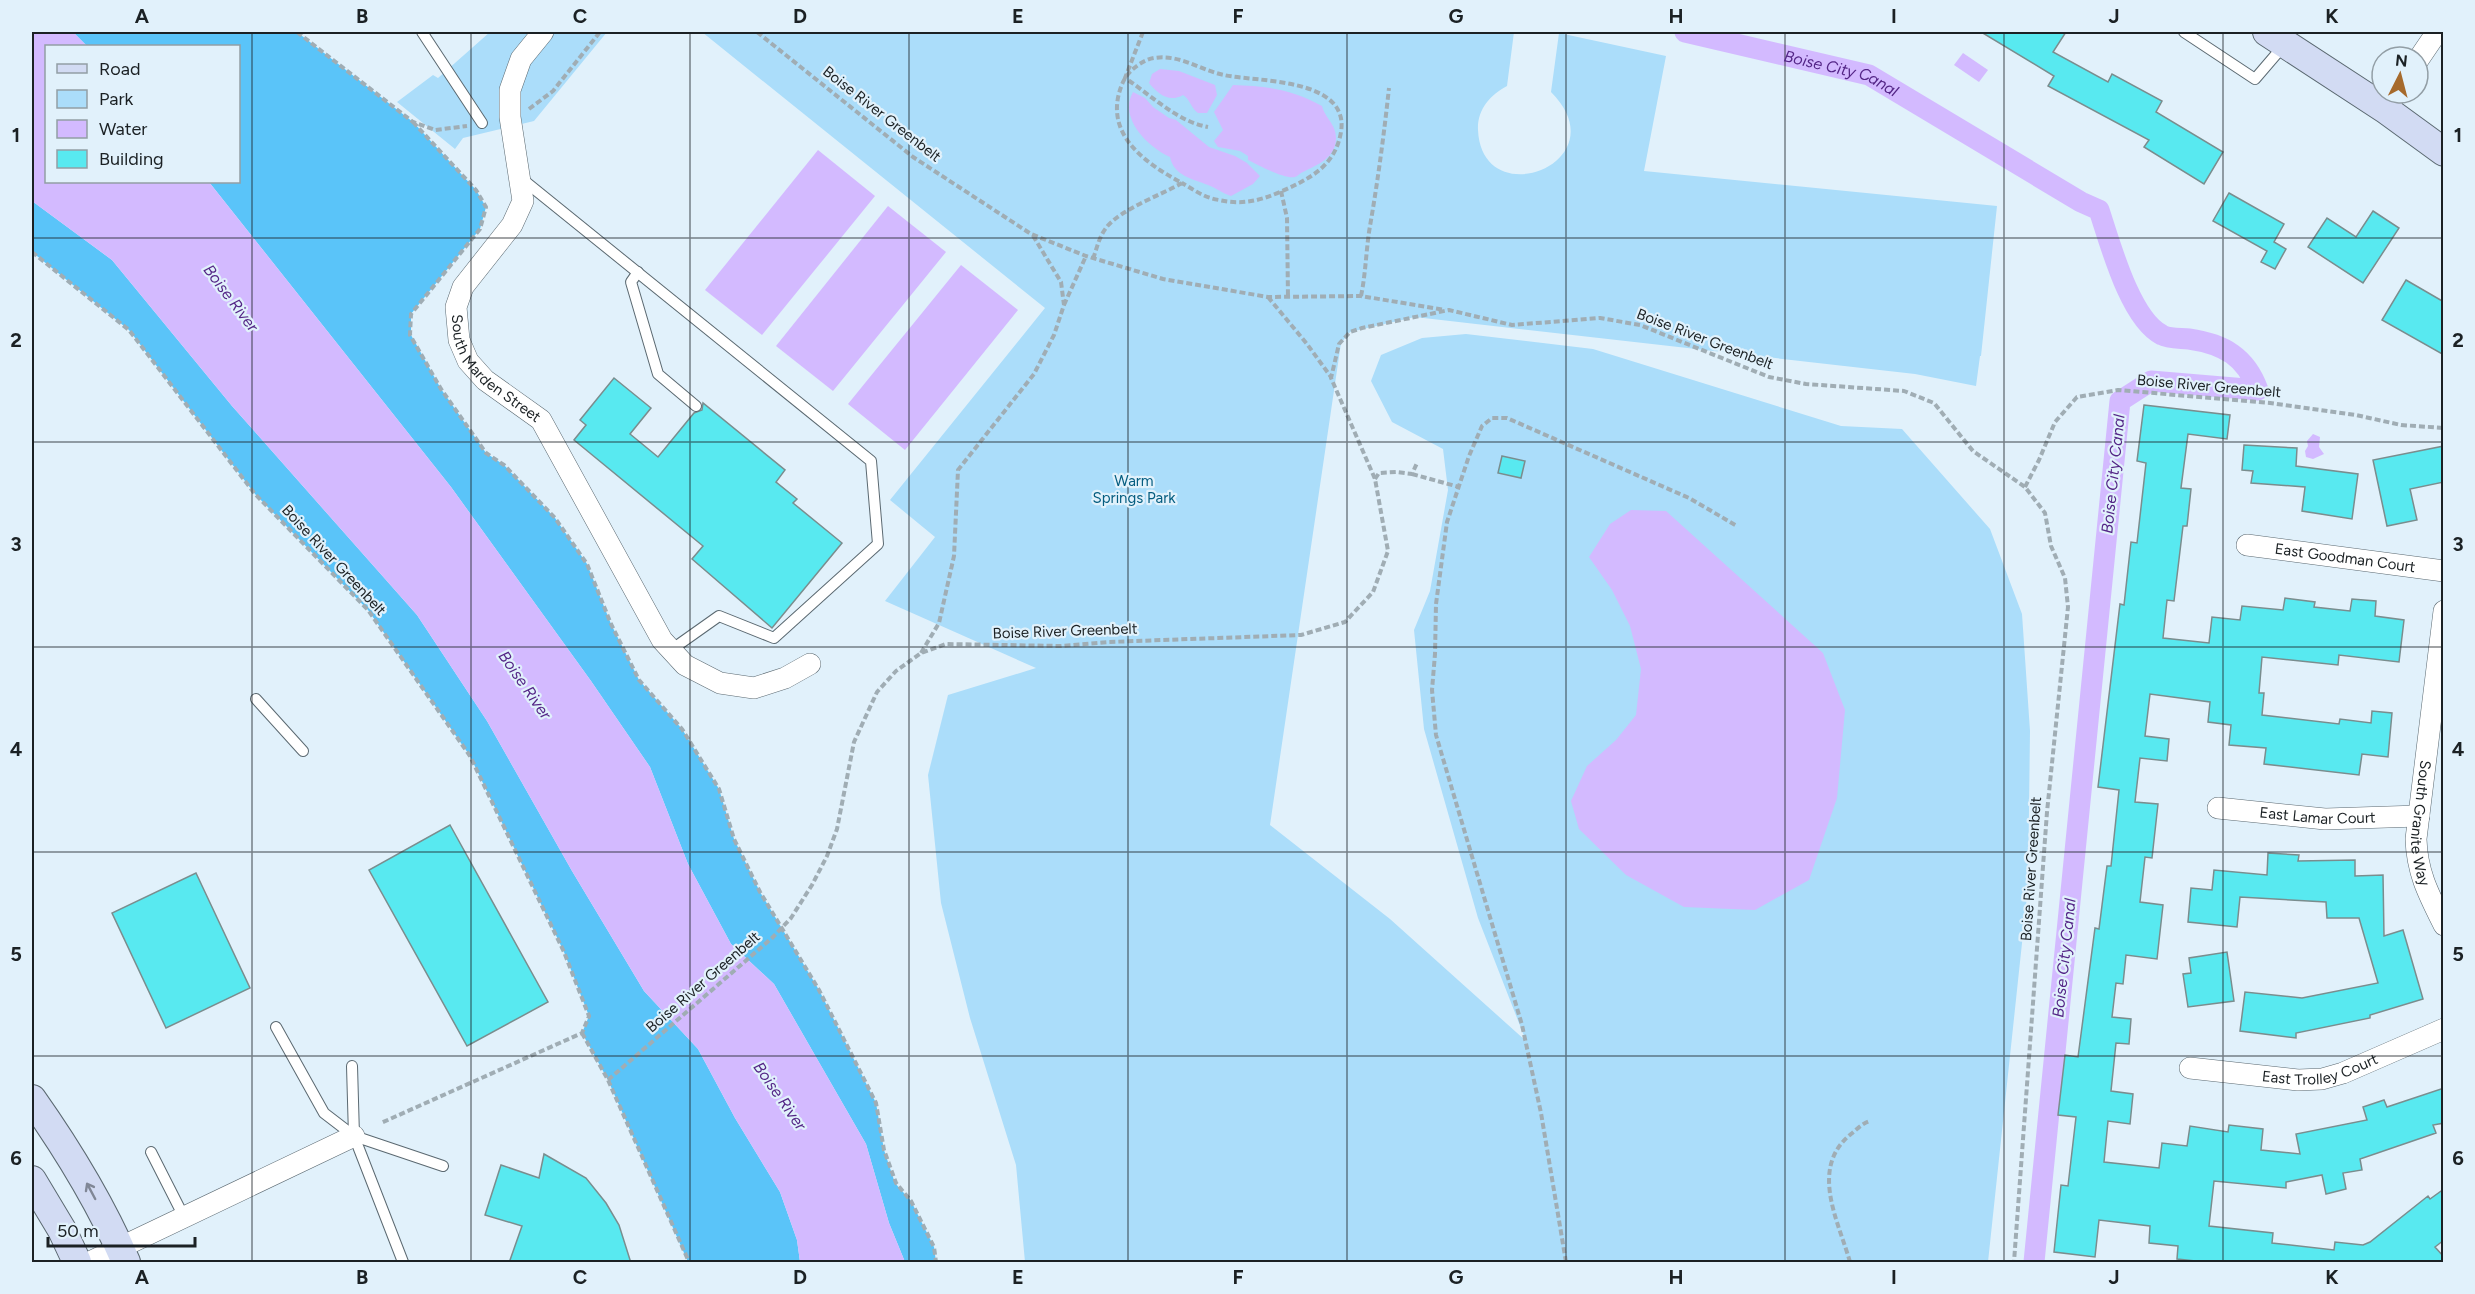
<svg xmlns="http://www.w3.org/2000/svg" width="2475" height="1294" font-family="Figtree,sans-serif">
<rect width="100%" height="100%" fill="#e1f1fb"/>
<!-- green -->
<g fill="#abddfa">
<polygon points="490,32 607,32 534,121 463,138 455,149 397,102 433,75 438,78"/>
<path d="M702,32H1514L1507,86C1490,95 1477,110 1478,130C1482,216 1621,162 1551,92L1559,33L1666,56L1644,171L1997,206L1981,356H1980L1976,386L1915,374L1415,317L1350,332L1341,343L1270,825L1390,919L1526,1041L1478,918L1424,729L1414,630L1430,591L1448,490L1443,449L1392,422L1371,381L1381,355L1422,338L1466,334L1593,349L1841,426L1902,429L1990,529L2022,614L2030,731L2028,887L1988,1262H1025L1016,1165L970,1018L941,903L928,775L948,695L1036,668L885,601L935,537L890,500L1045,308Z"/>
</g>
<!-- forest -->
<g fill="#5ac4f9">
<polygon points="73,32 297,32 413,122 476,190 486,207 480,229 411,314 411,335 441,389 486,453 504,465 555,518 587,564 611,624 639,680 682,729 719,789 734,839 760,892 819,990 876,1103 884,1150 895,1183 911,1201 934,1247 936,1262 905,1262 889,1223 866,1144 774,984 731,944 688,864 650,767 591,681 451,487 209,182 238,182 238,46 87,46"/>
<polygon points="32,201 112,260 232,406 417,615 487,721 572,871 644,991 698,1049 735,1118 780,1192 797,1240 800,1262 688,1262 608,1080 582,1033 589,1016 564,952 470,756 368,610 255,494 129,330 32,252"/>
</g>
<!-- water -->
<g fill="#d3baff">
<polygon points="32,32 73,32 87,46 46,46 46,182 209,182 451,487 591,681 650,767 688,864 731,944 774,984 866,1144 889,1223 905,1262 800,1262 797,1240 780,1192 735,1118 698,1049 644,991 572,871 487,721 417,615 232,406 112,260 32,201"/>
<polygon points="1963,53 1988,70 1979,82 1954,65"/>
<path d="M1160,69L1179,71L1215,85L1217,95L1207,113H1198C1191,108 1190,99 1183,95C1169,103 1158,94 1149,83L1152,74Z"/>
<path d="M1233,85C1267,86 1291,89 1322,106C1325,118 1336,124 1336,138C1336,158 1317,165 1303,172C1300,173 1298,176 1295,177C1284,179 1258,165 1248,160V156L1240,151L1218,147L1214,141L1223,130L1214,112Z"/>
<path d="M1133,92L1145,98L1153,107L1169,118L1176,120L1209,147L1235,156L1247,163L1260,176L1253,184L1231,196C1222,193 1216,188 1208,185C1193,179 1174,176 1170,157C1148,147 1118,118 1133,92Z"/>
<polygon points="818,150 875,196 762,335 705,290"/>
<polygon points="888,206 946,252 833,391 776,346"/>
<polygon points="961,265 1018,310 905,450 848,404"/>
<polygon points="2313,434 2320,437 2319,447 2324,454 2313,459 2306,457 2305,451 2308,446 2307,441"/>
<polygon points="1631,510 1666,511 1823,653 1845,710 1837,798 1809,880 1755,910 1684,907 1626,875 1579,829 1571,801 1587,766 1616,740 1636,715 1641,669 1630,626 1612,590 1589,557 1610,524"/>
</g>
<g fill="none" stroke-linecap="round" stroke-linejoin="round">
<!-- canal -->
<path stroke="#d3baff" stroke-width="21" id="s1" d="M1685,32L1869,75L2081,202L2099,210C2110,243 2130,319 2162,335C2169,339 2181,338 2189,339C2224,344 2246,357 2258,390L2151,381L2120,401L2034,1262"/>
</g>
<!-- building -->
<g fill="#58e9f0" stroke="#7a8d8e" stroke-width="1.5">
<polygon points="1981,32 2066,32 2053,52 2108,82 2112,74 2162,101 2156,112 2223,152 2204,184 2144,147 2149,140 2048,86 2054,76"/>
<polygon points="2229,193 2284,224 2274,242 2286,249 2275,269 2261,262 2267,251 2213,221"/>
<polygon points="2373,211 2399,228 2363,283 2308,247 2327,218 2356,237"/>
<polygon points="2406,280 2444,302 2444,355 2382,320"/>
<polygon points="614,378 651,408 630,434 658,457 694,413 702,410 703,403 785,470 776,482 797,499 793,503 842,543 772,628 692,559 703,546 574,440 586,425 580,420"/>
<polygon points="2144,405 2230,415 2227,439 2188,434 2181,488 2191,489 2187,526 2183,526 2174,601 2167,600 2163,638 2209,643 2212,617 2240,620 2242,606 2283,610 2285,598 2315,602 2314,607 2350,611 2352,599 2376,601 2375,616 2404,620 2399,662 2339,655 2338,665 2262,657 2259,693 2264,693 2262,715 2339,724 2340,719 2371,723 2372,711 2392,713 2388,757 2362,754 2359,775 2264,764 2266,748 2229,745 2231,725 2208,722 2210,702 2150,694 2145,736 2169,739 2167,761 2140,758 2135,802 2158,804 2152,858 2145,857 2140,902 2163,905 2157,959 2126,955 2123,984 2116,983 2112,1017 2131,1019 2129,1044 2116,1043 2111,1091 2133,1094 2130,1124 2108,1121 2104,1162 2159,1168 2162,1143 2187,1146 2190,1126 2228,1132 2229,1125 2263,1129 2261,1150 2300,1154 2296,1134 2367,1120 2363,1107 2384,1100 2387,1107 2444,1088 2444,1123 2433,1125 2436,1133 2360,1159 2362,1170 2343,1173 2346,1189 2326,1194 2322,1175 2286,1182 2286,1188 2214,1181 2209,1226 2273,1233 2272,1243 2334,1250 2335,1242 2363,1245 2370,1242 2428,1196 2430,1199 2444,1189 2444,1240 2435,1247 2444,1257 2444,1263 2214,1263 2177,1259 2178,1246 2149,1243 2150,1226 2099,1220 2095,1257 2054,1252 2061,1185 2068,1186 2076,1117 2058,1115 2065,1055 2078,1057 2095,928 2099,929 2107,866 2111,866 2119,790 2098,787 2120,604 2124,605 2131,542 2137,543 2146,463 2137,461"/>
<polygon points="2244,445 2297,448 2296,466 2358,474 2352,519 2302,511 2305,487 2251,483 2253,471 2242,470"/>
<polygon points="2444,446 2444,482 2410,489 2417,520 2387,526 2373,460"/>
<polygon points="1502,456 1525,461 1521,478 1498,473"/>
<polygon points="450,825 548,1002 467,1046 369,870"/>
<polygon points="2268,853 2299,855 2298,861 2355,860 2355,876 2383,875 2384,936 2403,930 2423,999 2370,1015 2370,1018 2296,1033 2296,1038 2240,1031 2245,992 2302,998 2378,983 2359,918 2327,918 2326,902 2240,897 2237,927 2188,922 2191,888 2212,890 2214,870 2267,875"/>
<polygon points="196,873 250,988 166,1028 112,913"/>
<polygon points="2227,952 2234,1001 2188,1007 2183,974 2191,973 2189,958"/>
<polygon points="544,1154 586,1178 606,1203 619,1225 631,1263 509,1263 522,1226 485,1215 501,1165 539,1178"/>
</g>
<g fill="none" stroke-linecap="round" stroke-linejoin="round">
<defs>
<g id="lane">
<polyline points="422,32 482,123"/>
<polyline points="2184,32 2255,79 2285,44"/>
<polyline points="522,179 871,461 878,544 774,638 719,616 671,650"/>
<polyline points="638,272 631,282 658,374 696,406"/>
<polyline points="256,699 303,751"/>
<polyline points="276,1027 324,1113 354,1136 443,1166"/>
<polyline points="352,1066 354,1136 403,1262"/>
<polyline points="151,1152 184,1217"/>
</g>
<g id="street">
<path id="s2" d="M543,32L521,59L510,90V117L523,201L512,225L463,287L456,307L459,340L468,361L485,380L541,420L662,640L685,665L720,683L754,688L785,678L810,664"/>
<polyline points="2418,60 2437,32"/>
<polyline points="2385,109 2396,93"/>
<path id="s3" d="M2247,545L2444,571"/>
<path id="s4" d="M2444,611L2416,839C2417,873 2429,895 2444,925"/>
<path id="s5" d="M2218,808L2325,819L2419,816"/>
<path id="s6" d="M2190,1068L2298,1080L2322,1079L2343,1073L2444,1029"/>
<polyline points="90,1262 354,1136"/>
</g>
<g id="secondary">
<polyline points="2267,32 2385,109 2444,152"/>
<path d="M32,1099C68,1150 101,1204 126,1262"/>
<polyline points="32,1180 62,1230 77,1262"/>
</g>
</defs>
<!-- lane casing -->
<use href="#lane" stroke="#5b6971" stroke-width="12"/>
<!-- street casing -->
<use href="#street" stroke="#5b6971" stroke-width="22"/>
<!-- secondary casing -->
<use href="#secondary" stroke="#5b6971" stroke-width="30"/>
<!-- path -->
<g stroke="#a0adb4" stroke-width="4" stroke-dasharray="6 3" stroke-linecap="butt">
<polyline points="297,32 413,122 435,130 467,126"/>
<polyline points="757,32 913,157 1031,234 1086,256 1163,279 1268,297 1361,296 1445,310"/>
<path d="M1143,32L1125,78C1151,95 1176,121 1208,127"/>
<polyline points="529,109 553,91 600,32"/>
<polyline points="413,122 476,190 486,207 480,229 411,314 410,335 441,389 486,453 504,465 555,518 587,564 611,624 639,680 682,729 719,789 734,839 760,892 819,990 876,1103 884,1150 896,1183 911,1201 934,1247 936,1262"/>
<polyline points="1281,191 1287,218 1288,298"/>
<polyline points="32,252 129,330 255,494 368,610 470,756 564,952 589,1016 582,1033 381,1123"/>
<path d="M1093,259C1097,248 1099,237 1106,228C1119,210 1161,195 1182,183C1143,162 1101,132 1123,82C1128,71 1142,60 1154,58C1180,54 1200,70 1224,75C1255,82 1350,77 1341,132C1335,167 1309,179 1280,192C1259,201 1242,205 1219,200C1205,198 1194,190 1182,183"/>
<path d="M1361,296C1366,272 1366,249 1370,226C1378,180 1384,134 1389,88"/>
<polyline points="1268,297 1307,344 1331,377"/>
<polyline points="1064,305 1086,256"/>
<polyline points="1412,474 1459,487"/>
<polyline points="1375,479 1379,473 1396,472 1412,474 1417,463"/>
<polyline points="2025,487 2039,460 2055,422 2077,397 2118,390 2270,403 2356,415 2401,425 2444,428"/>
<polyline points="921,653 939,623 954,556 958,470 1034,374 1054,335 1064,305 1061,282 1032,234"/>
<polyline points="582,1033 608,1080 689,1262"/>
<polyline points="608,1080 772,938 791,918 812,885 827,856 837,829 854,742 877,692 896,671 921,653 946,644 1061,646 1108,642 1301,635 1345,622 1373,592 1388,551 1375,479 1331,378 1339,344 1350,332 1362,328 1449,310 1512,325 1600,318 1640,325 1769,377 1806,384 1904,391 1934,403 1973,451 2025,487 2045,513 2051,546 2065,578 2068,607 2047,812 2014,1262"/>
<polyline points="1566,1262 1541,1113 1522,1025 1436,735 1432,690 1435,654 1436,604 1447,522 1469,456 1482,426 1492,418 1507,418 1689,498 1737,526"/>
<path d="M1850,1262C1838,1220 1809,1168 1851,1134C1857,1129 1863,1123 1870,1121"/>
</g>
<!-- lane -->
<use href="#lane" stroke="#fff" stroke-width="10"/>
<!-- street -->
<use href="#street" stroke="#fff" stroke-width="21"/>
<!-- secondary -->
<use href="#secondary" stroke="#d2dbf3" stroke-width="28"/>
</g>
<!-- one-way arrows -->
<defs><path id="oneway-shaft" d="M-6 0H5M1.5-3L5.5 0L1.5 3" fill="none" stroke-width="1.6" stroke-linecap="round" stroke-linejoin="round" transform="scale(1.5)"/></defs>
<use stroke="#808796" href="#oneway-shaft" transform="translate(91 1191) rotate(-118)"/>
<!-- grid -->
<path fill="none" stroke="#1b2124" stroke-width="1.5" stroke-opacity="0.55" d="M252,32V1262M471,32V1262M690,32V1262M909,32V1262M1128,32V1262M1347,32V1262M1566,32V1262M1785,32V1262M2004,32V1262M2223,32V1262M32,238H2444M32,442H2444M32,647H2444M32,852H2444M32,1056H2444"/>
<g text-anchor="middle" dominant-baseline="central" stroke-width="4.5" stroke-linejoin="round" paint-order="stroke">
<!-- street labels -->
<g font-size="15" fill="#1b2124" stroke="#e1f1fb">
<text transform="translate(882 114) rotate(38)">Boise River Greenbelt</text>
<text transform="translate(1705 339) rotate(21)">Boise River Greenbelt</text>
<text stroke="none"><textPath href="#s2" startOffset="384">South Marden Street</textPath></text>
<text transform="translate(2209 386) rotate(5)">Boise River Greenbelt</text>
<text stroke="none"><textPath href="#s3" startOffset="99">East Goodman Court</textPath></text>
<text transform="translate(334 560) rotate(47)">Boise River Greenbelt</text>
<text transform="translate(1065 631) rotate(-2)">Boise River Greenbelt</text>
<text stroke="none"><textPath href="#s5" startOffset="100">East Lamar Court</textPath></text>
<text stroke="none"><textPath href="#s4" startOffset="214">South Granite Way</textPath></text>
<text transform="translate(2031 869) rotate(-86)">Boise River Greenbelt</text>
<text transform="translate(703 982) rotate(-41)">Boise River Greenbelt</text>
<text stroke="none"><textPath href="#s6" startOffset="132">East Trolley Court</textPath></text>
</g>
<!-- park labels -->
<g font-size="15" fill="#055d80" stroke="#e1f1fb">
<text x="1134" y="481">Warm<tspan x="1134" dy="17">Springs Park</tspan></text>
</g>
<!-- water labels -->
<g font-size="16" font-style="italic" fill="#542687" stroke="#e1f1fb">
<text stroke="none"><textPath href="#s1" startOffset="162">Boise City Canal</textPath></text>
<text transform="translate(231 298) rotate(53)">Boise River</text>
<text transform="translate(2113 474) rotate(-84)">Boise City Canal</text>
<text transform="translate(525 685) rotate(55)">Boise River</text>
<text transform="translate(2064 958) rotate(-84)">Boise City Canal</text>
<text transform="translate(780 1096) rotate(55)">Boise River</text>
</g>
</g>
<!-- border -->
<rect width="2475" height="1294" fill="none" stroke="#e1f1fb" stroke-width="66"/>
<!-- legend -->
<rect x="45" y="45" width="195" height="138" fill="#e1f1fb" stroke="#929ea5" stroke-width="1.5"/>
<rect x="57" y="64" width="30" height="9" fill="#d2dbf3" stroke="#929ea5" stroke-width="1.5"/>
<text x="99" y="75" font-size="18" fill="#1b2124">Road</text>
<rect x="57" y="90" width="30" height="18" fill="#abddfa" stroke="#929ea5" stroke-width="1.5"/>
<text x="99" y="105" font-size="18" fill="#1b2124">Park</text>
<rect x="57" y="120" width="30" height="18" fill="#d3baff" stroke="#929ea5" stroke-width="1.5"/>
<text x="99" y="135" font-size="18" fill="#1b2124">Water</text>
<rect x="57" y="150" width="30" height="18" fill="#58e9f0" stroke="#929ea5" stroke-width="1.5"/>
<text x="99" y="165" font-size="18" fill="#1b2124">Building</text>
<!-- north arrow -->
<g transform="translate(2400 75) rotate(6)"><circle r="28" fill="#e1f1fb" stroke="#929ea5" stroke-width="1.5"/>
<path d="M0-4.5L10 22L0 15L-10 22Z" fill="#a66a2c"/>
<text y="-9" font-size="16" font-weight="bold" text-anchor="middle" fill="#1b2124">N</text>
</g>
<!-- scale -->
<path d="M48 1237v9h147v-9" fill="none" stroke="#1b2124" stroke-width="3"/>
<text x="57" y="1237" font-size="18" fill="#1b2124" stroke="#e1f1fb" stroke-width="4.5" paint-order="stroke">50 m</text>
<rect x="33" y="33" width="2409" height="1228" fill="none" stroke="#1b2124" stroke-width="2"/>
<g font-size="20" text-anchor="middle" font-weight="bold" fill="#1b2124">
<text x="142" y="23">A</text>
<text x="362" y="23">B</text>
<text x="580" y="23">C</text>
<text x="800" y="23">D</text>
<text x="1018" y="23">E</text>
<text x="1238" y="23">F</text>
<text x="1456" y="23">G</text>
<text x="1676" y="23">H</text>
<text x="1894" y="23">I</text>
<text x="2114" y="23">J</text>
<text x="2332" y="23">K</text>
<text x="16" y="142">1</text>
<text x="2458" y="142">1</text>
<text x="16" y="347">2</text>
<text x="2458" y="347">2</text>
<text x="16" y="551">3</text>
<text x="2458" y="551">3</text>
<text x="16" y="756">4</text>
<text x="2458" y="756">4</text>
<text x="16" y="961">5</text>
<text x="2458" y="961">5</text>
<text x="16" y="1165">6</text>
<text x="2458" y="1165">6</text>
<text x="142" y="1284">A</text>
<text x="362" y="1284">B</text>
<text x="580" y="1284">C</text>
<text x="800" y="1284">D</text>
<text x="1018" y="1284">E</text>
<text x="1238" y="1284">F</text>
<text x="1456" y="1284">G</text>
<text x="1676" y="1284">H</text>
<text x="1894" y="1284">I</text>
<text x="2114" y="1284">J</text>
<text x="2332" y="1284">K</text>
</g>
</svg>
